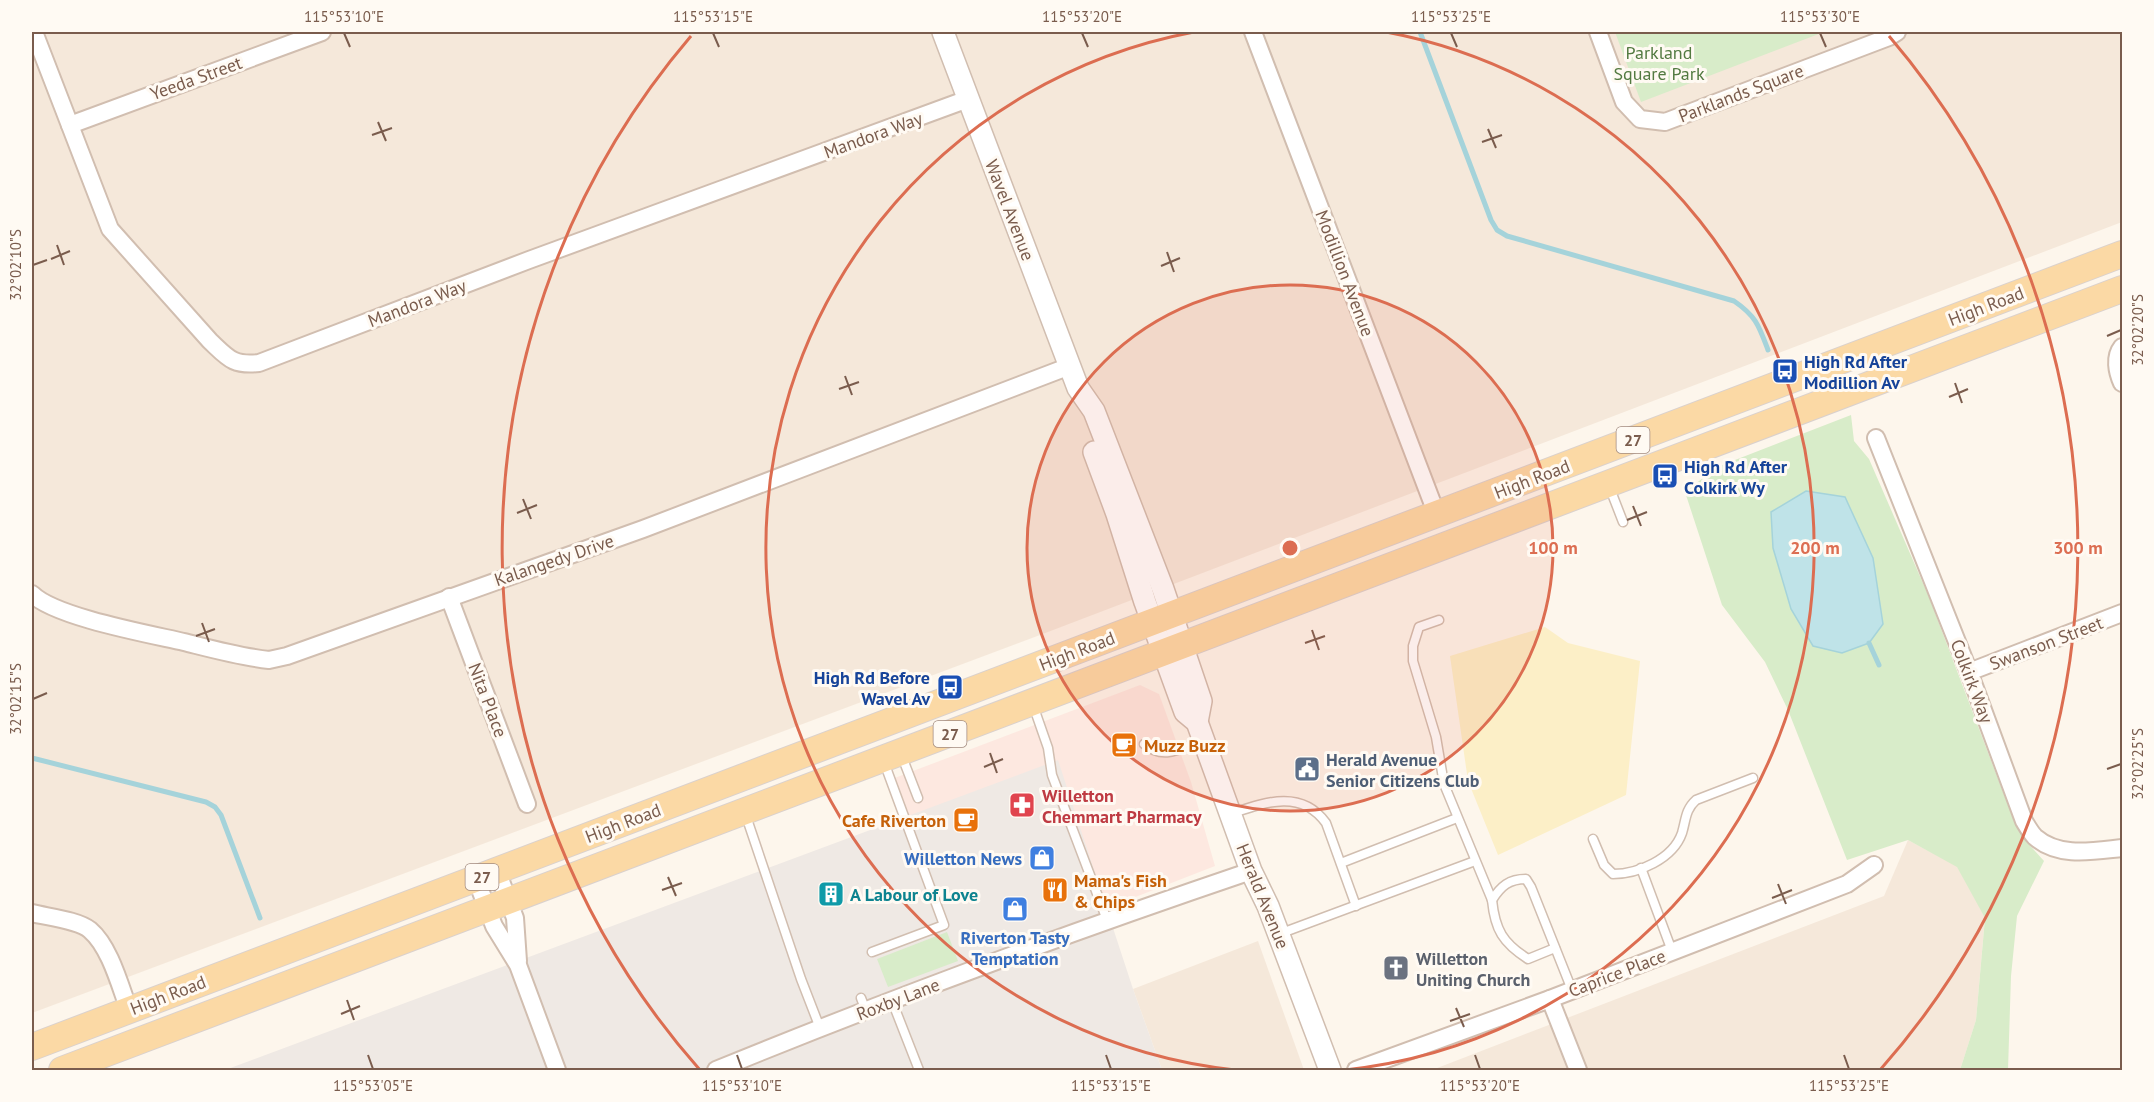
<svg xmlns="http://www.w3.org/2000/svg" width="2154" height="1102" font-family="'PT Sans',sans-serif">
<rect width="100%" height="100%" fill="#fdf6ec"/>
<!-- residential -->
<g fill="#f5e8da">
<polygon points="32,32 2122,32 2122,222 1040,635 32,1013"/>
<polygon points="1908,840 1957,866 1985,917 1976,1020 1960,1070 1432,1070 1884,896"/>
<polygon points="1258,941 1304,1070 1162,1070 1133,989"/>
</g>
<!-- commercial -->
<polygon fill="#fde8e0" points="1140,685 1159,694 1191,782 1215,866 963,964 892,779"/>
<!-- industrial -->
<polygon fill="#efe9e4" points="1058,760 1133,989 1162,1070 225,1070"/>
<!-- green -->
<g fill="#d8ecc9">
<polygon points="1615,32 1824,32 1641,102"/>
<polygon points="1851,415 1854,441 1869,459 1929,597 2014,821 2026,841 2044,861 2017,916 2011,976 2008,1070 1960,1070 1976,1020 1985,918 1957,867 1908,840 1847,860 1788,710 1765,662 1722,605 1685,492 1717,467"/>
<polygon points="947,932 958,961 888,987 877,959"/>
</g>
<!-- sand -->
<polygon fill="#fcefc7" points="1545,627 1568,643 1640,661 1626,795 1498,855 1468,781 1450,656"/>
<!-- water -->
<polygon fill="#bfe3e8" stroke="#a5d3da" stroke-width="1.5" points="1806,491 1845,497 1873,558 1883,624 1869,643 1842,653 1813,646 1791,609 1773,548 1771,512"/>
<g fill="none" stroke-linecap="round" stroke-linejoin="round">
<!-- stream -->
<g stroke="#a5d3da" stroke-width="5">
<path d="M1420,32L1491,220L1497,230L1507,236L1734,301C1756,316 1759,326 1768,350"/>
<polyline points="1869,643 1879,665"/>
<polyline points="32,758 206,802 215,807 221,815 260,918"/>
</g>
<defs>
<g id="service">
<polyline points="1609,486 1623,522"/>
<path d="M1439,620L1419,627L1413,646V661L1436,737L1444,784L1492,900C1495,930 1503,943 1528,959L1555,948"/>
<polyline points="1033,705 1048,748 1052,775 1107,920"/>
<path d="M1144,744C1164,761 1181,748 1204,740"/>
<polyline points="901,754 918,798"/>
<polyline points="745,813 801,979 820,1028"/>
<path d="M1230,814C1263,803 1301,788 1326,823L1356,906"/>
<path d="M1593,839L1604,865L1613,874C1638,874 1673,859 1682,833C1686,820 1685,810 1696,800L1753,778"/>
<polyline points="1341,863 1457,818"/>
<polyline points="1641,868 1672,951"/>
<path d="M1492,900C1501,886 1509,879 1526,879L1531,887L1572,990"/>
<polyline points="1279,934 1475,861"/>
<polyline points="872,952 944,925 884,762"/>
<polyline points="861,998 866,1011"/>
<polyline points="892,1001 919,1070"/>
</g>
<g id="minor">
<path d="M34,32L110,229L210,341C228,358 233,366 259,363L529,260L968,99"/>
<polyline points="1253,32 1437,515"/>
<polyline points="1598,32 1624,102 1640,119 1665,122 1889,37 1897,32"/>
<polyline points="70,125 322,32"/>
<path d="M2122,347C2114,357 2117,372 2122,383"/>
<path d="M1876,438L1969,672L2024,821C2027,826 2031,833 2035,837C2059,858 2093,851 2122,848"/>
<path d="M32,594C55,617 149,634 184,642C212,649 241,657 269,660L287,656L643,529L1070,366"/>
<polyline points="449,597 527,804"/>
<polyline points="1969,672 2122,613"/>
<polyline points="497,871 515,918 518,961"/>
<polyline points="476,879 494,926 518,965 557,1070"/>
<path d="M32,913C47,917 78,920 90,930C110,947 120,986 129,1010"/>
<polyline points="1550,999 1578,1070"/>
<path d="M716,1070C892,998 1071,932 1251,871"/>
<polyline points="1356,1070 1550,999 1847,884 1874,865"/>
</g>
<g id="tertiary">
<polyline points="943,32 1078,388 1094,411 1163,589 1201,701 1197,722"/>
<polyline points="1094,452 1117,514 1145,602 1185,712 1197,722 1251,871 1268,906 1330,1070"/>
</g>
<g id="primary">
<polyline points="32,1047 2122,254"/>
<polyline points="62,1070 2122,289"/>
</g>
</defs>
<!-- service casing -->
<use href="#service" stroke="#d1beb0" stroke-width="11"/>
<!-- minor casing -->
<use href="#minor" stroke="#d1beb0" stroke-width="20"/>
<!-- tertiary casing -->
<use href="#tertiary" stroke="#d1beb0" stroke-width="24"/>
<!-- primary casing -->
<use href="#primary" stroke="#dad1cd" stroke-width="28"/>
<!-- service -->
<use href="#service" stroke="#fff" stroke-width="8"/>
<!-- minor -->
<use href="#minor" stroke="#fff" stroke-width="16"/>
<!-- tertiary -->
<use href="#tertiary" stroke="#fff" stroke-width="21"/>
<!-- primary -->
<use href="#primary" stroke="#fbd9a5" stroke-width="26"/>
</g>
<!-- ticks -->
<path fill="none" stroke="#7a5c4d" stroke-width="2" d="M344,33L350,47M713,33L719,47M1082,33L1088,47M1451,33L1457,47M1820,33L1826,47M378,122L386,141M1488,129L1496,148M372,135L392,128M1482,142L1502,135M57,245L64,265M1167,252L1174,272M51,259L70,251M33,265L47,260M1161,266L1180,258M2107,336L2121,330M845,376L852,395M1955,383L1962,403M839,389L859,382M1949,397L1968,389M523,499L531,519M1633,506L1641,526M517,513L537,505M1627,520L1647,512M202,623L209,642M1312,630L1319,650M196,636L215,629M1305,643L1325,636M33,699L47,693M990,753L997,773M984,767L1003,759M2107,769L2121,764M668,877L676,896M1778,884L1786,904M662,890L682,883M1772,898L1792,890M347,1000L354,1020M1456,1008L1464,1027M341,1014L360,1006M1450,1021L1470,1014M368,1055L373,1069M737,1055L742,1069M1106,1055L1111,1069M1475,1055L1480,1069M1844,1055L1849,1069"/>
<!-- distance rings -->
<circle cx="1290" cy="548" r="263" fill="#dc6d51" fill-opacity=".12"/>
<g fill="none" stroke="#dc6d51" stroke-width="3">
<circle cx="1290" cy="548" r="263"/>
<path d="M1235 1070A525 525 0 0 1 1194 32M1386 32A525 525 0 0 1 1345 1070"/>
<path d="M700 1070A788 788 0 0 1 691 36M1889 36A788 788 0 0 1 1880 1070"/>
</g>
<!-- icons -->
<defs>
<symbol id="bus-square" viewBox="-11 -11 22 22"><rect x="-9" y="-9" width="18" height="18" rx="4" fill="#1a4fb4" stroke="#fffaf3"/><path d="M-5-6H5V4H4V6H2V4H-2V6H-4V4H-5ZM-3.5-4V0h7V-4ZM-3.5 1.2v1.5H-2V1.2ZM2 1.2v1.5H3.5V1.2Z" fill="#fff"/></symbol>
<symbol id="cafe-square" viewBox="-11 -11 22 22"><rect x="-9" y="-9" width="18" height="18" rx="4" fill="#e8710a" stroke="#fffaf3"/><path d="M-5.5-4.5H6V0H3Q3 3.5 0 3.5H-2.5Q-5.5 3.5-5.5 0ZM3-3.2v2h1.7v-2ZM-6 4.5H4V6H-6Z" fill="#fff"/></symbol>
<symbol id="civic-square" viewBox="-11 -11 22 22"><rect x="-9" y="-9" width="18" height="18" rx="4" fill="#5c6f8a" stroke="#fffaf3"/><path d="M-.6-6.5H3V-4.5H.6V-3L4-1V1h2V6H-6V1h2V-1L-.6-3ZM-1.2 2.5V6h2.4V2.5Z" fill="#fff"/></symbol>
<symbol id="pharmacy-square" viewBox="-11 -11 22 22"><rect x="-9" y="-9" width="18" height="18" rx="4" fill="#e0444e" stroke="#fffaf3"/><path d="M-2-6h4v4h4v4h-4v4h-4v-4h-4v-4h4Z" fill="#fff"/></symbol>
<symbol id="shop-square" viewBox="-11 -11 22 22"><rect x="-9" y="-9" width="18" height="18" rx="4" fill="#3f7fe0" stroke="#fffaf3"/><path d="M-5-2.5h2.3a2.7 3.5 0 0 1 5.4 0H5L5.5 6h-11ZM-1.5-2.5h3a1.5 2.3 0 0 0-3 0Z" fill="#fff"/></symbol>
<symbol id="restaurant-square" viewBox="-11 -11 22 22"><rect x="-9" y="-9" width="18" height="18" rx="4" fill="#e8710a" stroke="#fffaf3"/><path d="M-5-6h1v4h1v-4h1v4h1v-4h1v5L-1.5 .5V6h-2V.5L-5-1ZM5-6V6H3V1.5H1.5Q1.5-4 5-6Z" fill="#fff"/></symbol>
<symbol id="building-square" viewBox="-11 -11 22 22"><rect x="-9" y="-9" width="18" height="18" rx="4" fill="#0f9aa8" stroke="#fffaf3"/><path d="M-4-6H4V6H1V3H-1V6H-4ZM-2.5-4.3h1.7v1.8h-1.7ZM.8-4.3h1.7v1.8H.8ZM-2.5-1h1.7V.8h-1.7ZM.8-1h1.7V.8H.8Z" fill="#fff"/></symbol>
<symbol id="church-square" viewBox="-11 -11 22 22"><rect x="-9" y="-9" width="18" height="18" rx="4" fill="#6b7280" stroke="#fffaf3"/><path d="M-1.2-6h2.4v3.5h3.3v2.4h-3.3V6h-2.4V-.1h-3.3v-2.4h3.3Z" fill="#fff"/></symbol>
</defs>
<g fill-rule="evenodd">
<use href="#bus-square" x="1770" y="356" width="30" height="30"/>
<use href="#bus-square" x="1650" y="461" width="30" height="30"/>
<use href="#bus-square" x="935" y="672" width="30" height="30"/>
<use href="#cafe-square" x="1109" y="730" width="30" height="30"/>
<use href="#civic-square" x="1292" y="754" width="30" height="30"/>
<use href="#pharmacy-square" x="1007" y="790" width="30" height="30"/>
<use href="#cafe-square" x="951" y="805" width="30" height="30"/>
<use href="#shop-square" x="1027" y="843" width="30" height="30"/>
<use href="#restaurant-square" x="1040" y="875" width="30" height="30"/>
<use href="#building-square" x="816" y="879" width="30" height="30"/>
<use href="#shop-square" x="1000" y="894" width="30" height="30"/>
<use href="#church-square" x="1381" y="953" width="30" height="30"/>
</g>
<g text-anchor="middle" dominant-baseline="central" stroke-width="6" stroke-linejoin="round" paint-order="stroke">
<!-- shield labels -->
<g fill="#fffaf3" stroke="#a28b7f" stroke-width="1.5">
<rect x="1616.5" y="427" width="33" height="26" rx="4.5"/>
<rect x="933.5" y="721" width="33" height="26" rx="4.5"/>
<rect x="465.5" y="864" width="33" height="26" rx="4.5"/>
</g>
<g font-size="16" font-weight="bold" fill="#7a5c4d">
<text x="1633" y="440">27</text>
<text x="950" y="734">27</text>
<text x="482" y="877">27</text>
</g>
<!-- park labels -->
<g font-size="18" fill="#537a41" stroke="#fffaf3">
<text x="1659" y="52">Parkland<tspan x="1659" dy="21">Square Park</tspan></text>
</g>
<!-- street labels -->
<g font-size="18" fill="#7a5c4d" stroke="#fffaf3">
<text transform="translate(196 78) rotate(-20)">Yeeda Street</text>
<text transform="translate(1741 93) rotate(-21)">Parklands Square</text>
<text transform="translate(873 135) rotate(-20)">Mandora Way</text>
<text transform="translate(1010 210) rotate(69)">Wavel Avenue</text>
<text transform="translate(1345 273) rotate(69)">Modillion Avenue</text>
<text transform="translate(417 303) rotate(-21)">Mandora Way</text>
<text transform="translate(1986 306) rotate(-21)">High Road</text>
<text transform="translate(1532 479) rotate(-21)">High Road</text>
<text transform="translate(554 560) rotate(-19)">Kalangedy Drive</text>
<text transform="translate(2046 643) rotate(-21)">Swanson Street</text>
<text transform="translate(1077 651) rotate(-21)">High Road</text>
<text transform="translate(1972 681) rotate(69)">Colkirk Way</text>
<text transform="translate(488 700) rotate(69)">Nita Place</text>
<text transform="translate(623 823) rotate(-21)">High Road</text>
<text transform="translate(1263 896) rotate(68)">Herald Avenue</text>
<text transform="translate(1617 973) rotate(-21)">Caprice Place</text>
<text transform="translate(168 995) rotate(-21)">High Road</text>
<text transform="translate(898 999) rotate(-21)">Roxby Lane</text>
</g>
<!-- transit labels -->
<g font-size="18" font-weight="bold" fill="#164399" stroke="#fffaf3" text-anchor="start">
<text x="1804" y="361">High Rd After<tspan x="1804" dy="21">Modillion Av</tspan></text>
<text x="1684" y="466">High Rd After<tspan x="1684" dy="21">Colkirk Wy</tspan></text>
<text x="930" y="677" text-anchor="end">High Rd Before<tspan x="930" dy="21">Wavel Av</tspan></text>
</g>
<!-- food labels -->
<g font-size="18" font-weight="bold" fill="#c56008" stroke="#fffaf3" text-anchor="start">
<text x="1144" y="745">Muzz Buzz</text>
<text x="946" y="820" text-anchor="end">Cafe Riverton</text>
<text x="1074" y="880">Mama's Fish<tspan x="1074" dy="21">&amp; Chips</tspan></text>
</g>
<!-- service labels -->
<g font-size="18" font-weight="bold" fill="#4e5e75" stroke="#fffaf3" text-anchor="start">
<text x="1326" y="759">Herald Avenue<tspan x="1326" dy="21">Senior Citizens Club</tspan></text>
</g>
<!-- health labels -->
<g font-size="18" font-weight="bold" fill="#be3a42" stroke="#fffaf3" text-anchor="start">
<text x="1042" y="795">Willetton<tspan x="1042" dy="21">Chemmart Pharmacy</tspan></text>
</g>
<!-- shop labels -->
<g font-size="18" font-weight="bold" fill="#366cbe" stroke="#fffaf3" text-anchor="end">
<text x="1022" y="858">Willetton News</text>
<text x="1015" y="937" text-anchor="middle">Riverton Tasty<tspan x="1015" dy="21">Temptation</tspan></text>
</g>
<!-- culture labels -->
<g font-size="18" font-weight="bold" fill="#0d838f" stroke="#fffaf3" text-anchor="start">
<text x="850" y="894">A Labour of Love</text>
</g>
<!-- worship labels -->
<g font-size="18" font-weight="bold" fill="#5b616d" stroke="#fffaf3" text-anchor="start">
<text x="1416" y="958">Willetton<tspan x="1416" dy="21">Uniting Church</tspan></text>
</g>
</g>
<circle cx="1290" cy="548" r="9" fill="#dc6d51" stroke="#fffaf3" stroke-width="3"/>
<g font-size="18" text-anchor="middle" font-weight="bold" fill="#dc6d51" stroke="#fffaf3" stroke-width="6" stroke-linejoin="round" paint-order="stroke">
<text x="1553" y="554">100 m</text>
<text x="1815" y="554">200 m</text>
<text x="2078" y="554">300 m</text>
</g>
<!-- border -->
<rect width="2154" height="1102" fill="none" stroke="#fffaf3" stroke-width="66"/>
<rect x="33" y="33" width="2088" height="1036" fill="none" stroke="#7a5c4d" stroke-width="2"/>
<g font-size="15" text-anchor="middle" fill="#7a5c4d">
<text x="344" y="22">115°53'10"E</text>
<text x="713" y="22">115°53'15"E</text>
<text x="1082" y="22">115°53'20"E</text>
<text x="1451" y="22">115°53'25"E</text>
<text x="1820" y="22">115°53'30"E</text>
<text transform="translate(16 265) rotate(-90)" y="5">32°02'10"S</text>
<text transform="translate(2138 330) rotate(-90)" y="5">32°02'20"S</text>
<text transform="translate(16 699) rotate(-90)" y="5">32°02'15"S</text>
<text transform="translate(2138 764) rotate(-90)" y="5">32°02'25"S</text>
<text x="373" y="1091">115°53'05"E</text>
<text x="742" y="1091">115°53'10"E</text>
<text x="1111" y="1091">115°53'15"E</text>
<text x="1480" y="1091">115°53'20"E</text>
<text x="1849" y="1091">115°53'25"E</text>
</g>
</svg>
